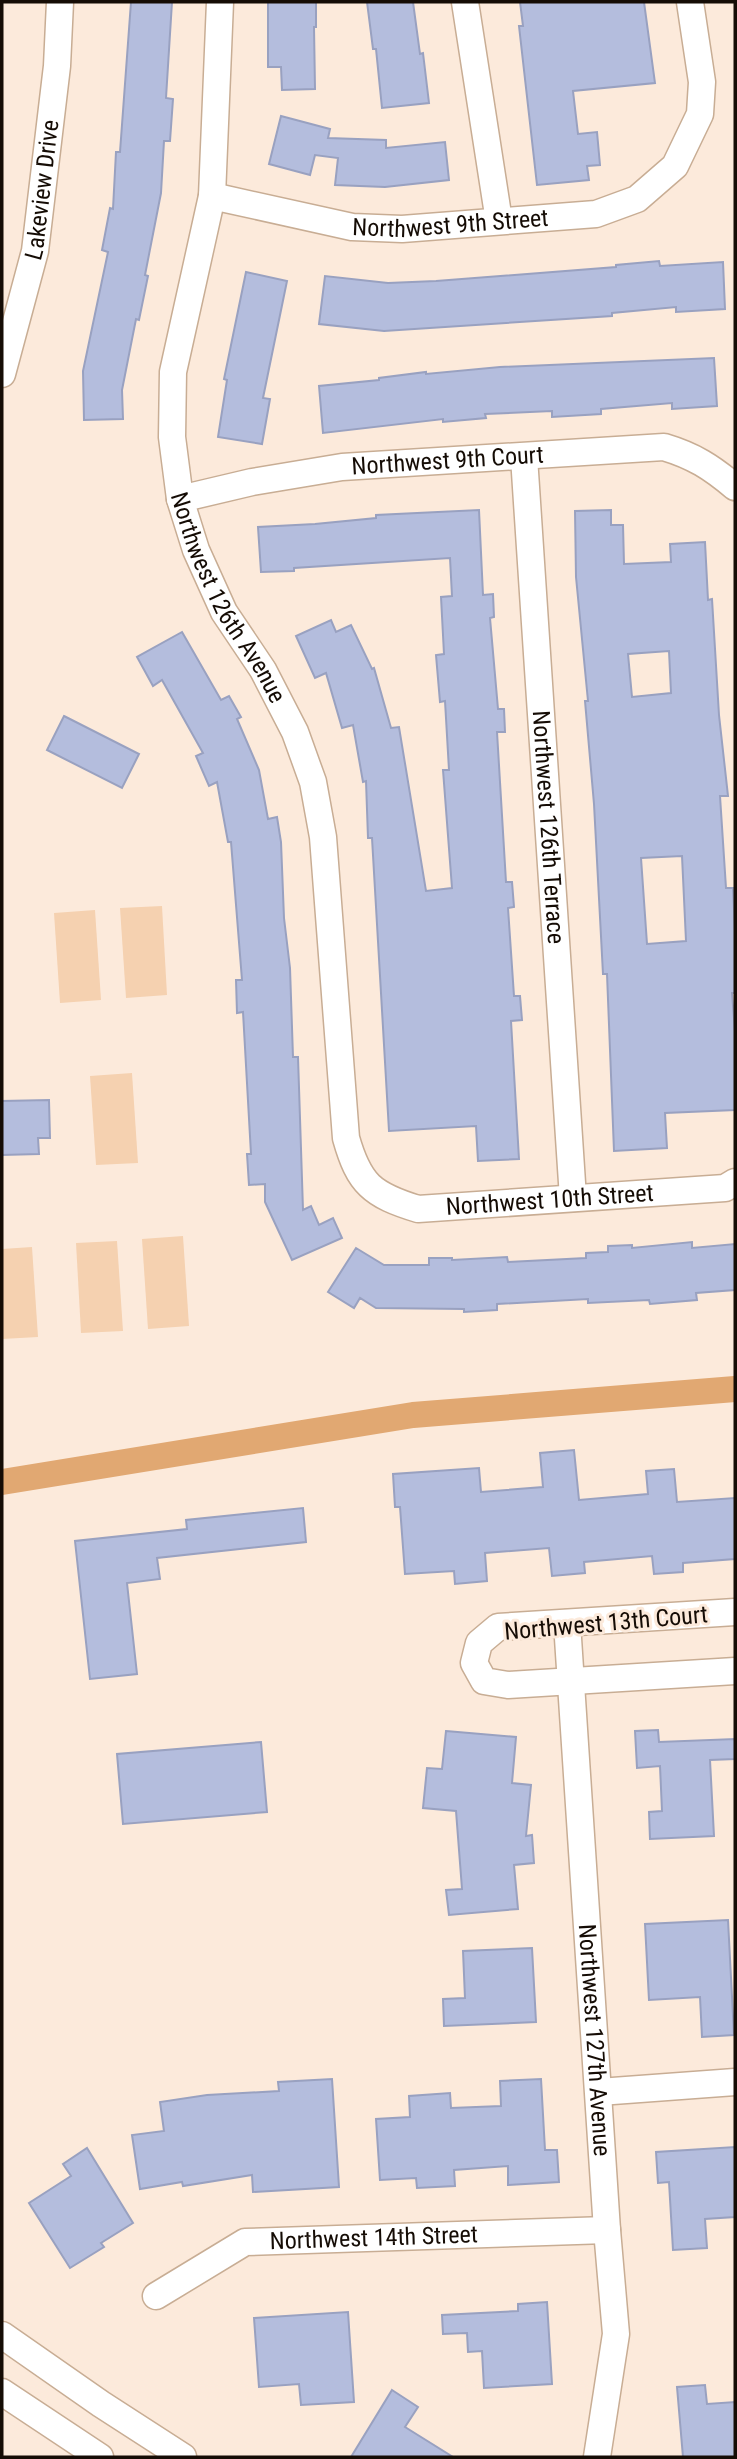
<svg xmlns="http://www.w3.org/2000/svg" width="737" height="2459" font-family="'Roboto Condensed',sans-serif">
<rect width="100%" height="100%" fill="#fceadb"/>
<!-- green -->
<g fill="#f5d1b0">
<polygon points="162,906 167,995 126,998 120,908"/>
<polygon points="95,910 101,1000 60,1003 54,913"/>
<polygon points="132,1073 138,1163 96,1165 90,1076"/>
<polygon points="183,1236 189,1326 148,1329 142,1239"/>
<polygon points="117,1241 123,1331 81,1333 76,1243"/>
<polygon points="32,1247 38,1337 2,1339 2,1249"/>
</g>
<g fill="none" stroke-linecap="round" stroke-linejoin="round">
<!-- canal -->
<polyline stroke="#e1a872" stroke-width="26" points="2,1482 413,1415 735,1389"/>
</g>
<!-- building -->
<g fill="#b4bddd" stroke="#99a1c0" stroke-width="2" fill-rule="evenodd">
<polygon points="131,2 172,2 166,98 173,99 170,141 164,141 161,193 145,275 148,276 139,320 136,319 122,390 123,419 84,420 83,371 108,252 102,250 110,208 113,209 116,152 120,152"/>
<polygon points="268,2 316,2 316,27 314,27 315,89 282,90 281,67 268,67"/>
<polygon points="367,2 413,2 420,54 423,53 429,103 382,108 376,49 373,49"/>
<polygon points="520,2 644,2 655,83 573,91 578,134 597,132 600,165 587,166 589,180 537,185 519,26 523,26"/>
<polygon points="281,116 330,129 328,138 386,140 386,148 445,142 449,180 385,187 335,185 338,158 315,155 310,175 269,164"/>
<polygon points="659,261 660,266 723,262 725,309 676,312 676,307 612,313 612,316 384,331 319,324 325,276 388,283 436,281 616,267 616,265"/>
<polygon points="246,272 287,281 263,398 270,399 262,444 218,437 227,380 224,379"/>
<polygon points="714,358 717,406 672,409 672,403 601,409 601,414 552,417 552,411 485,414 486,418 443,422 443,419 323,433 319,386 379,380 379,378 426,372 426,374 500,367"/>
<polygon points="479,510 483,595 493,594 494,617 490,618 498,709 504,709 505,732 497,732 506,882 512,882 514,907 508,908 514,996 520,996 522,1020 511,1021 519,1159 478,1161 476,1126 389,1131 372,838 368,838 366,781 363,782 353,725 342,728 326,673 315,678 296,636 331,620 336,632 351,625 372,669 374,668 391,728 399,727 426,891 452,888 443,770 449,770 445,701 440,702 436,655 444,654 441,597 452,596 450,558 294,568 294,571 261,572 258,527 315,524 376,518 376,515"/>
<path d="M611,510V525H623L624,564L671,562L670,544L705,542L708,600L712,599L719,715L728,796H720L726,888H733L735,930V993H732L735,1031V1110L665,1113L667,1148L614,1151L607,974H603L594,804L585,701H588L576,577L575,511ZM669,651L671,693L632,697L628,654ZM682,856L686,941L647,944L641,858Z"/>
<polygon points="182,632 221,700 229,696 241,717 237,719 259,770 268,819 277,817 281,842 284,918 290,968 293,1057 298,1057 303,1210 311,1206 319,1225 333,1218 342,1238 292,1260 265,1202 265,1184 249,1185 247,1154 251,1154 243,1012 237,1013 236,980 242,980 231,842 228,842 217,782 209,786 196,756 203,753 162,680 153,686 137,657"/>
<polygon points="64,716 139,754 122,788 47,750"/>
<polygon points="49,1100 50,1138 38,1138 39,1154 2,1155 2,1101"/>
<polygon points="692,1242 692,1248 735,1244 735,1290 696,1293 697,1300 650,1304 649,1300 588,1303 588,1299 497,1304 497,1310 464,1312 464,1309 376,1308 360,1298 354,1308 328,1292 356,1248 384,1265 429,1265 429,1258 452,1258 452,1260 507,1257 508,1262 586,1258 586,1253 608,1252 608,1246 632,1245 632,1248"/>
<polygon points="574,1450 579,1500 648,1494 646,1471 674,1469 677,1502 735,1498 735,1559 683,1563 683,1572 654,1574 652,1556 584,1562 585,1573 552,1576 549,1548 485,1553 487,1581 455,1584 454,1571 405,1574 400,1507 395,1507 393,1474 479,1468 481,1492 543,1487 540,1453"/>
<polygon points="303,1508 306,1542 157,1558 160,1579 127,1583 137,1674 90,1679 75,1541 187,1529 186,1520"/>
<polygon points="658,1730 659,1742 735,1739 735,1759 710,1760 714,1836 650,1839 649,1812 662,1811 660,1766 637,1768 635,1731"/>
<polygon points="446,1731 516,1737 512,1783 531,1785 526,1836 532,1835 534,1863 514,1865 518,1909 449,1915 446,1890 462,1889 456,1811 423,1808 427,1768 442,1769"/>
<polygon points="261,1742 267,1812 123,1824 117,1754"/>
<polygon points="728,1920 734,2035 702,2037 700,1997 649,2000 645,1924"/>
<polygon points="532,1948 536,2022 444,2026 443,1999 465,1998 463,1951"/>
<polygon points="332,2079 339,2187 253,2192 252,2175 183,2186 182,2182 140,2189 132,2135 164,2131 160,2102 207,2095 279,2091 278,2082"/>
<polygon points="541,2079 545,2150 557,2150 559,2182 508,2185 508,2166 454,2170 455,2186 417,2188 416,2178 380,2180 376,2119 410,2117 409,2096 450,2093 451,2108 501,2106 500,2081"/>
<polygon points="735,2147 735,2217 705,2219 707,2248 673,2250 669,2182 658,2183 656,2152"/>
<polygon points="87,2148 133,2223 101,2243 104,2247 70,2268 29,2203 71,2176 63,2164"/>
<polygon points="547,2302 552,2384 484,2388 482,2351 468,2352 467,2333 443,2334 442,2315 518,2311 518,2304"/>
<polygon points="348,2312 354,2402 301,2405 299,2384 259,2387 254,2318"/>
<polygon points="705,2385 707,2404 735,2402 735,2457 683,2457 677,2387"/>
<polygon points="392,2390 418,2407 405,2427 453,2457 351,2457"/>
</g>
<g fill="none" stroke-linecap="round" stroke-linejoin="round">
<defs>
<g id="minor">
<path id="s1" d="M220,2L212,196L173,372L172,437L180,499L196,550L224,612L263,670L295,732L313,782L323,837L346,1138C359,1184 372,1195 418,1209L725,1188L735,1182"/>
<polyline points="465,2 499,221"/>
<path id="s2" d="M212,196L352,227L402,229L596,214L637,199L675,166L700,114L702,82L690,2"/>
<path id="s3" d="M2,374L35,251L57,66L60,2"/>
<path id="s4" d="M524,457L573,1198"/>
<path id="s5" d="M180,499L252,482L342,467L664,447C694,456 711,467 735,487"/>
<polyline points="735,1612 498,1627 479,1643 474,1663 484,1681 508,1685 735,1671"/>
<path id="s6" d="M567,1623L607,2230L616,2334L597,2457"/>
<polyline points="599,2092 735,2082"/>
<path id="s7" d="M156,2296L245,2242L607,2230"/>
<polyline points="2,2335 101,2404 183,2457"/>
<polyline points="2,2392 100,2457"/>
</g>
</defs>
<!-- minor casing -->
<use href="#minor" stroke="#c8ad94" stroke-width="29"/>
<!-- minor -->
<use href="#minor" stroke="#fff" stroke-width="26"/>
</g>
<g text-anchor="middle" dominant-baseline="central" stroke-width="6" stroke-linejoin="round" paint-order="stroke">
<!-- street labels -->
<g font-size="24" fill="#150c05" stroke="#fceadb">
<text stroke="none"><textPath href="#s3" startOffset="189">Lakeview Drive</textPath></text>
<text stroke="none"><textPath href="#s2" startOffset="242">Northwest 9th Street</textPath></text>
<text stroke="none"><textPath href="#s5" startOffset="271">Northwest 9th Court</textPath></text>
<text stroke="none"><textPath href="#s1" startOffset="612">Northwest 126th Avenue</textPath></text>
<text stroke="none"><textPath href="#s4" startOffset="371">Northwest 126th Terrace</textPath></text>
<text stroke="none"><textPath href="#s1" startOffset="1414">Northwest 10th Street</textPath></text>
<text transform="translate(606 1623) rotate(-5)">Northwest 13th Court</text>
<text stroke="none"><textPath href="#s6" startOffset="418">Northwest 127th Avenue</textPath></text>
<text stroke="none"><textPath href="#s7" startOffset="233">Northwest 14th Street</textPath></text>
</g>
</g>
<!-- border -->
<rect width="737" height="2459" fill="none" stroke="#150c05" stroke-width="7"/>
</svg>
